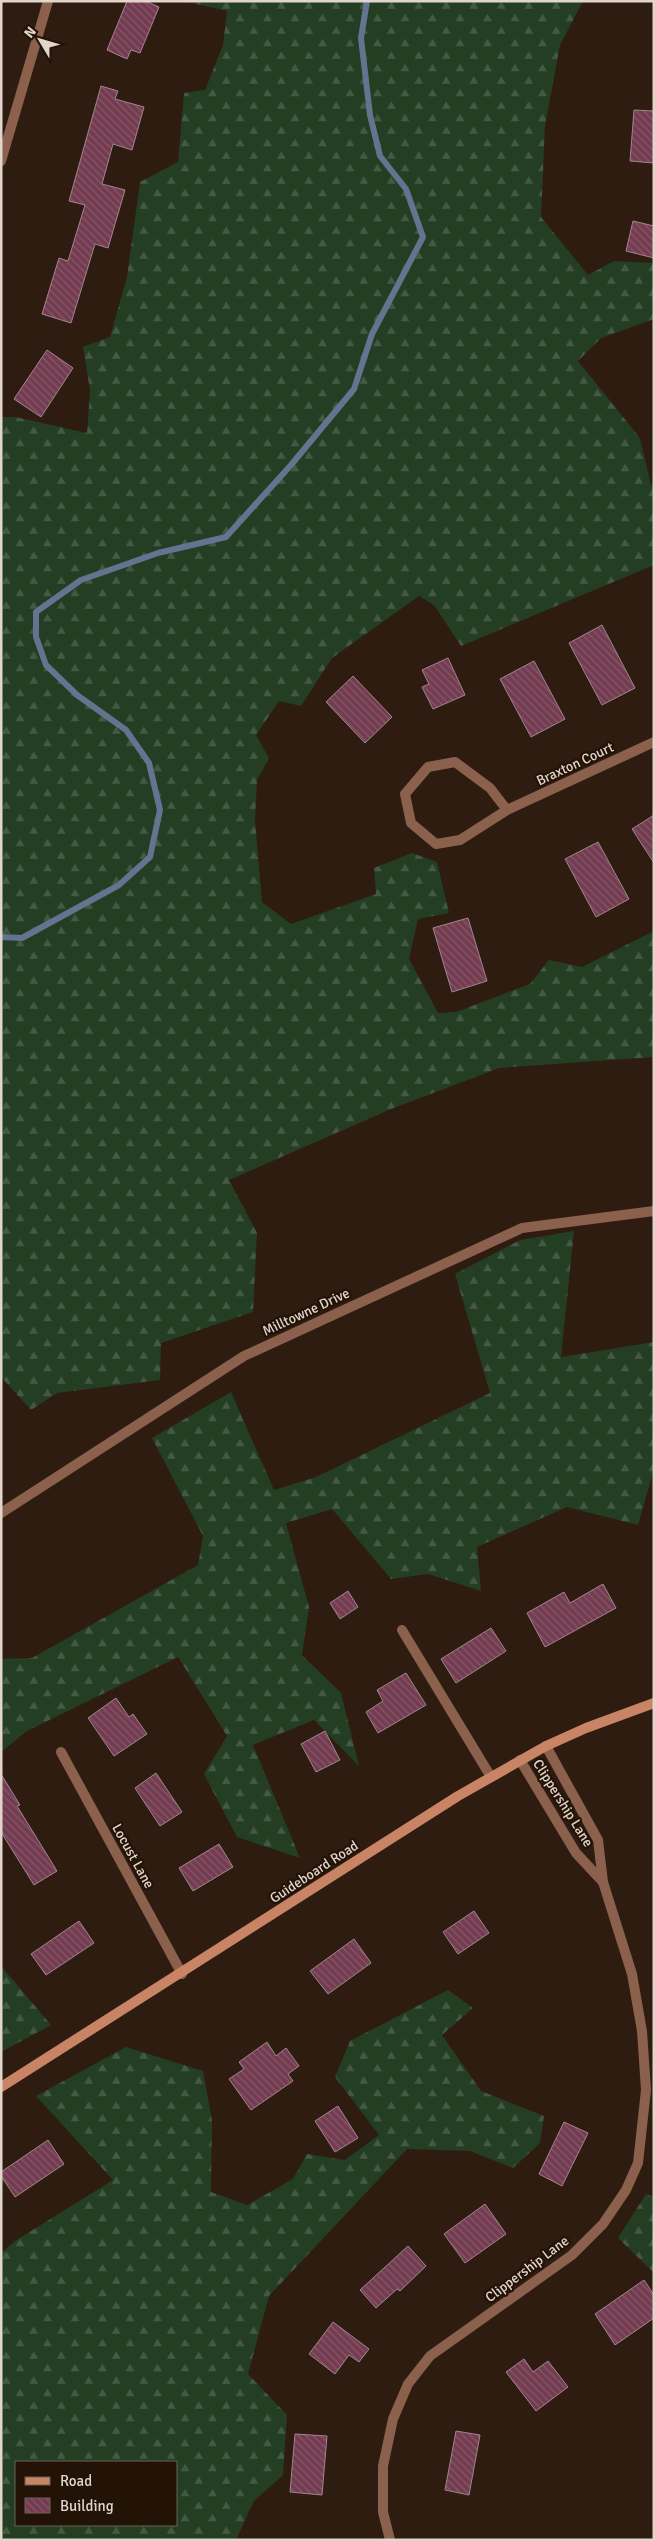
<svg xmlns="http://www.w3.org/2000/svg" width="655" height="2541" font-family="Signika,sans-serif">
<defs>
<pattern id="forest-firs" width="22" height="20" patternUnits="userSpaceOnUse" patternTransform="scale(1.25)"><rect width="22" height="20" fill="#243e24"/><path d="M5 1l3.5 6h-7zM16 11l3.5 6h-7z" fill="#445943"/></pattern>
<pattern id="building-back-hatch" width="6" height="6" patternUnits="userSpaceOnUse" patternTransform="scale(1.25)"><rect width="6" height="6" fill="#733c50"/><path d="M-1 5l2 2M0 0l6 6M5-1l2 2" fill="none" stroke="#875768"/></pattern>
</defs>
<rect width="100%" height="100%" fill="#2d1c0f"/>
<!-- forest -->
<g fill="url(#forest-firs)" fill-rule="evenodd">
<polygon points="183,1 583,1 560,45 545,126 541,217 588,275 614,261 654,263 654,319 601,338 578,361 640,438 651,485 654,485 654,565 461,646 434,605 419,596 332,658 301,706 279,701 256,735 269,758 257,780 255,820 262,902 291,924 376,894 374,868 412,853 437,862 449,913 418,919 409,959 438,1013 456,1012 530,984 549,960 582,967 654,931 654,1057 499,1068 391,1109 229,1180 257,1233 253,1312 161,1343 160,1380 57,1393 31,1410 1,1377 1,417 16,417 87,433 90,390 83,347 110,337 127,277 140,182 178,162 184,93 205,90 223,45 227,11"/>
<polygon points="574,1231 561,1357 654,1342 654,1469 638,1525 567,1507 477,1547 481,1591 428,1574 391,1579 332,1509 286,1523 309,1607 302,1655 341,1693 359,1766 314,1720 253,1745 300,1858 237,1837 204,1774 227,1736 178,1657 27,1731 1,1752 1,1659 32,1658 198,1565 203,1536 152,1438 231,1392 274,1490 316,1477 490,1393 455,1274 520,1240"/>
<polygon points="1,1966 51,2025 1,2052"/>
<path d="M448,1990L473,2008L442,2035L481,2091L544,2116L540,2143L513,2168L470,2151L407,2149L269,2296L248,2374L287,2415L283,2475L253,2502L237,2538L238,2540H1V2253L15,2241L113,2180L36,2096L126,2047L203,2071L212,2121L211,2192L247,2205L293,2179L307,2154L345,2160L379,2135L335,2077L350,2041ZM176,2462V2525H16V2462Z"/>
<polygon points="646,2194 654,2197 654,2273 618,2238"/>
</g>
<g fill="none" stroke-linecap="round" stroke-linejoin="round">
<!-- stream -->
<polyline stroke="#647490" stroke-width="6" points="1,937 22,938 119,885 150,857 160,810 149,763 126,730 77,695 46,665 36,637 36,612 81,580 158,553 226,537 291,465 354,389 372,334 423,237 406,189 380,156 370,115 361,38 367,1"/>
</g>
<!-- building -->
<g fill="url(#building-back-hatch)" stroke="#a1868f">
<polygon points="127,1 145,1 159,7 140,53 131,50 127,59 107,50"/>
<polygon points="101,86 118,91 115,99 144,107 132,150 113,144 102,184 125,190 108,248 95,244 71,323 42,314 59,258 68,261 85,205 69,201"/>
<polygon points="634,110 654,111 654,163 630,161"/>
<polygon points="633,221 654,226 654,258 626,251"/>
<polygon points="47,350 73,368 41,417 14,399"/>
<polygon points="602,625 635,688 602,705 569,643"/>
<polygon points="448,658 465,695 433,709 422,687 429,684 422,670"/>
<polygon points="534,661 565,719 531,737 500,679"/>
<polygon points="353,676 392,717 365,743 326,702"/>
<polygon points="654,815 654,863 632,829"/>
<polygon points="598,842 629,899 596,917 565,859"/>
<polygon points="468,918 487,981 452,992 433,928"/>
<polygon points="603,1584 616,1608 545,1647 527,1613 564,1592 570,1603"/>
<polygon points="348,1591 358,1607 340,1619 330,1603"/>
<polygon points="491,1628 506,1651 456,1683 441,1659"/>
<polygon points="406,1673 426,1705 378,1733 366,1712 383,1701 377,1690"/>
<polygon points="116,1698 129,1717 133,1714 147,1734 114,1756 88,1718"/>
<polygon points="325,1731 340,1760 316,1772 301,1744"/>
<polygon points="156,1773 182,1812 160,1826 135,1788"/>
<polygon points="1,1774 20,1805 17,1806 57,1871 34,1885 1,1832"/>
<polygon points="219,1844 233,1867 193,1891 179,1868"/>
<polygon points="474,1911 489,1933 458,1954 443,1932"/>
<polygon points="79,1921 94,1943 46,1975 31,1954"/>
<polygon points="354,1939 371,1963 328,1994 310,1971"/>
<polygon points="267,2042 276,2056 286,2048 299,2066 288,2074 293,2081 251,2110 229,2079 244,2069 239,2062"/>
<polygon points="338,2106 358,2138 335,2152 315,2121"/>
<polygon points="564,2122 588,2133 562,2186 539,2174"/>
<polygon points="48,2140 64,2164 15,2197 1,2176 1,2172"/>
<polygon points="485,2204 506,2234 465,2263 444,2234"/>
<polygon points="408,2246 426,2266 400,2291 397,2289 376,2308 360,2290"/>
<polygon points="644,2280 654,2295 654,2318 615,2345 595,2314"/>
<polygon points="333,2322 369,2349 359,2362 349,2355 335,2374 309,2354"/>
<polygon points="524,2359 533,2372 548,2361 568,2387 536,2411 506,2372"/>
<polygon points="456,2431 480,2435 469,2495 445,2490"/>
<polygon points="295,2434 327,2436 322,2495 290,2492"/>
</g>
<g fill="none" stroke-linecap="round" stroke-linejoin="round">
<!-- lane -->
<polyline stroke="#8b604d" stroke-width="10" points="402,1630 491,1777"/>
<!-- street -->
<g stroke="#8b604d" stroke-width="10">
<polyline points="1,161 48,1"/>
<polyline points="507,810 490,788 455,762 428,767 405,794 411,823 436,844 460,840 507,810 654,742"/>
<polyline points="1,1513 244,1356 522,1228 654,1211"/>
<polyline points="61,1752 182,1974"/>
<polyline points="520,1760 576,1853 603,1882"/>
<polyline points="390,2540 383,2512 383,2466 393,2419 408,2384 430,2356 572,2255 603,2224 626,2190 638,2163 646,2090 642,2031 632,1974 603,1882 598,1840 546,1746"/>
</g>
<!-- secondary -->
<polyline stroke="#c98465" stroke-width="10" points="1,2087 458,1796 546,1746 586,1728 654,1703"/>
</g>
<g text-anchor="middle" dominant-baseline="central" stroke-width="4.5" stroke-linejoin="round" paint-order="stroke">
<!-- street labels -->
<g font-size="14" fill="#e1d5cc" stroke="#231306">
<text transform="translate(575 764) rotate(-25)">Braxton Court</text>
<text transform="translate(306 1312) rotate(-25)">Milltowne Drive</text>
<text transform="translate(563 1803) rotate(58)">Clippership Lane</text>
<text transform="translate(133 1856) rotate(61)">Locust Lane</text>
<text transform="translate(314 1872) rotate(-33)">Guideboard Road</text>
<text transform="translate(527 2269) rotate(-37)">Clippership Lane</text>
</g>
</g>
<!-- border -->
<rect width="655" height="2541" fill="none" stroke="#e1d5cc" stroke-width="5"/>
<!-- legend -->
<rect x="15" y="2461" width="162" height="65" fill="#231306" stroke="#6f6155"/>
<rect x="25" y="2477" width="25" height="8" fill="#c98465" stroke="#6f6155"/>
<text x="60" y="2486" font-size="15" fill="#e1d5cc">Road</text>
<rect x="25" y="2498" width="25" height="15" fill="url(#building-back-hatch)" stroke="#6f6155"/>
<text x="60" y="2511" font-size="15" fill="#e1d5cc">Building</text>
<!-- north arrow -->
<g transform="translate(40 40) rotate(308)" stroke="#231306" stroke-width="4" paint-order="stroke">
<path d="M0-4L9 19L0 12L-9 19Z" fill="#e1d5cc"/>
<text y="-8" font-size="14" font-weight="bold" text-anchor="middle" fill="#e1d5cc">N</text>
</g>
</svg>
